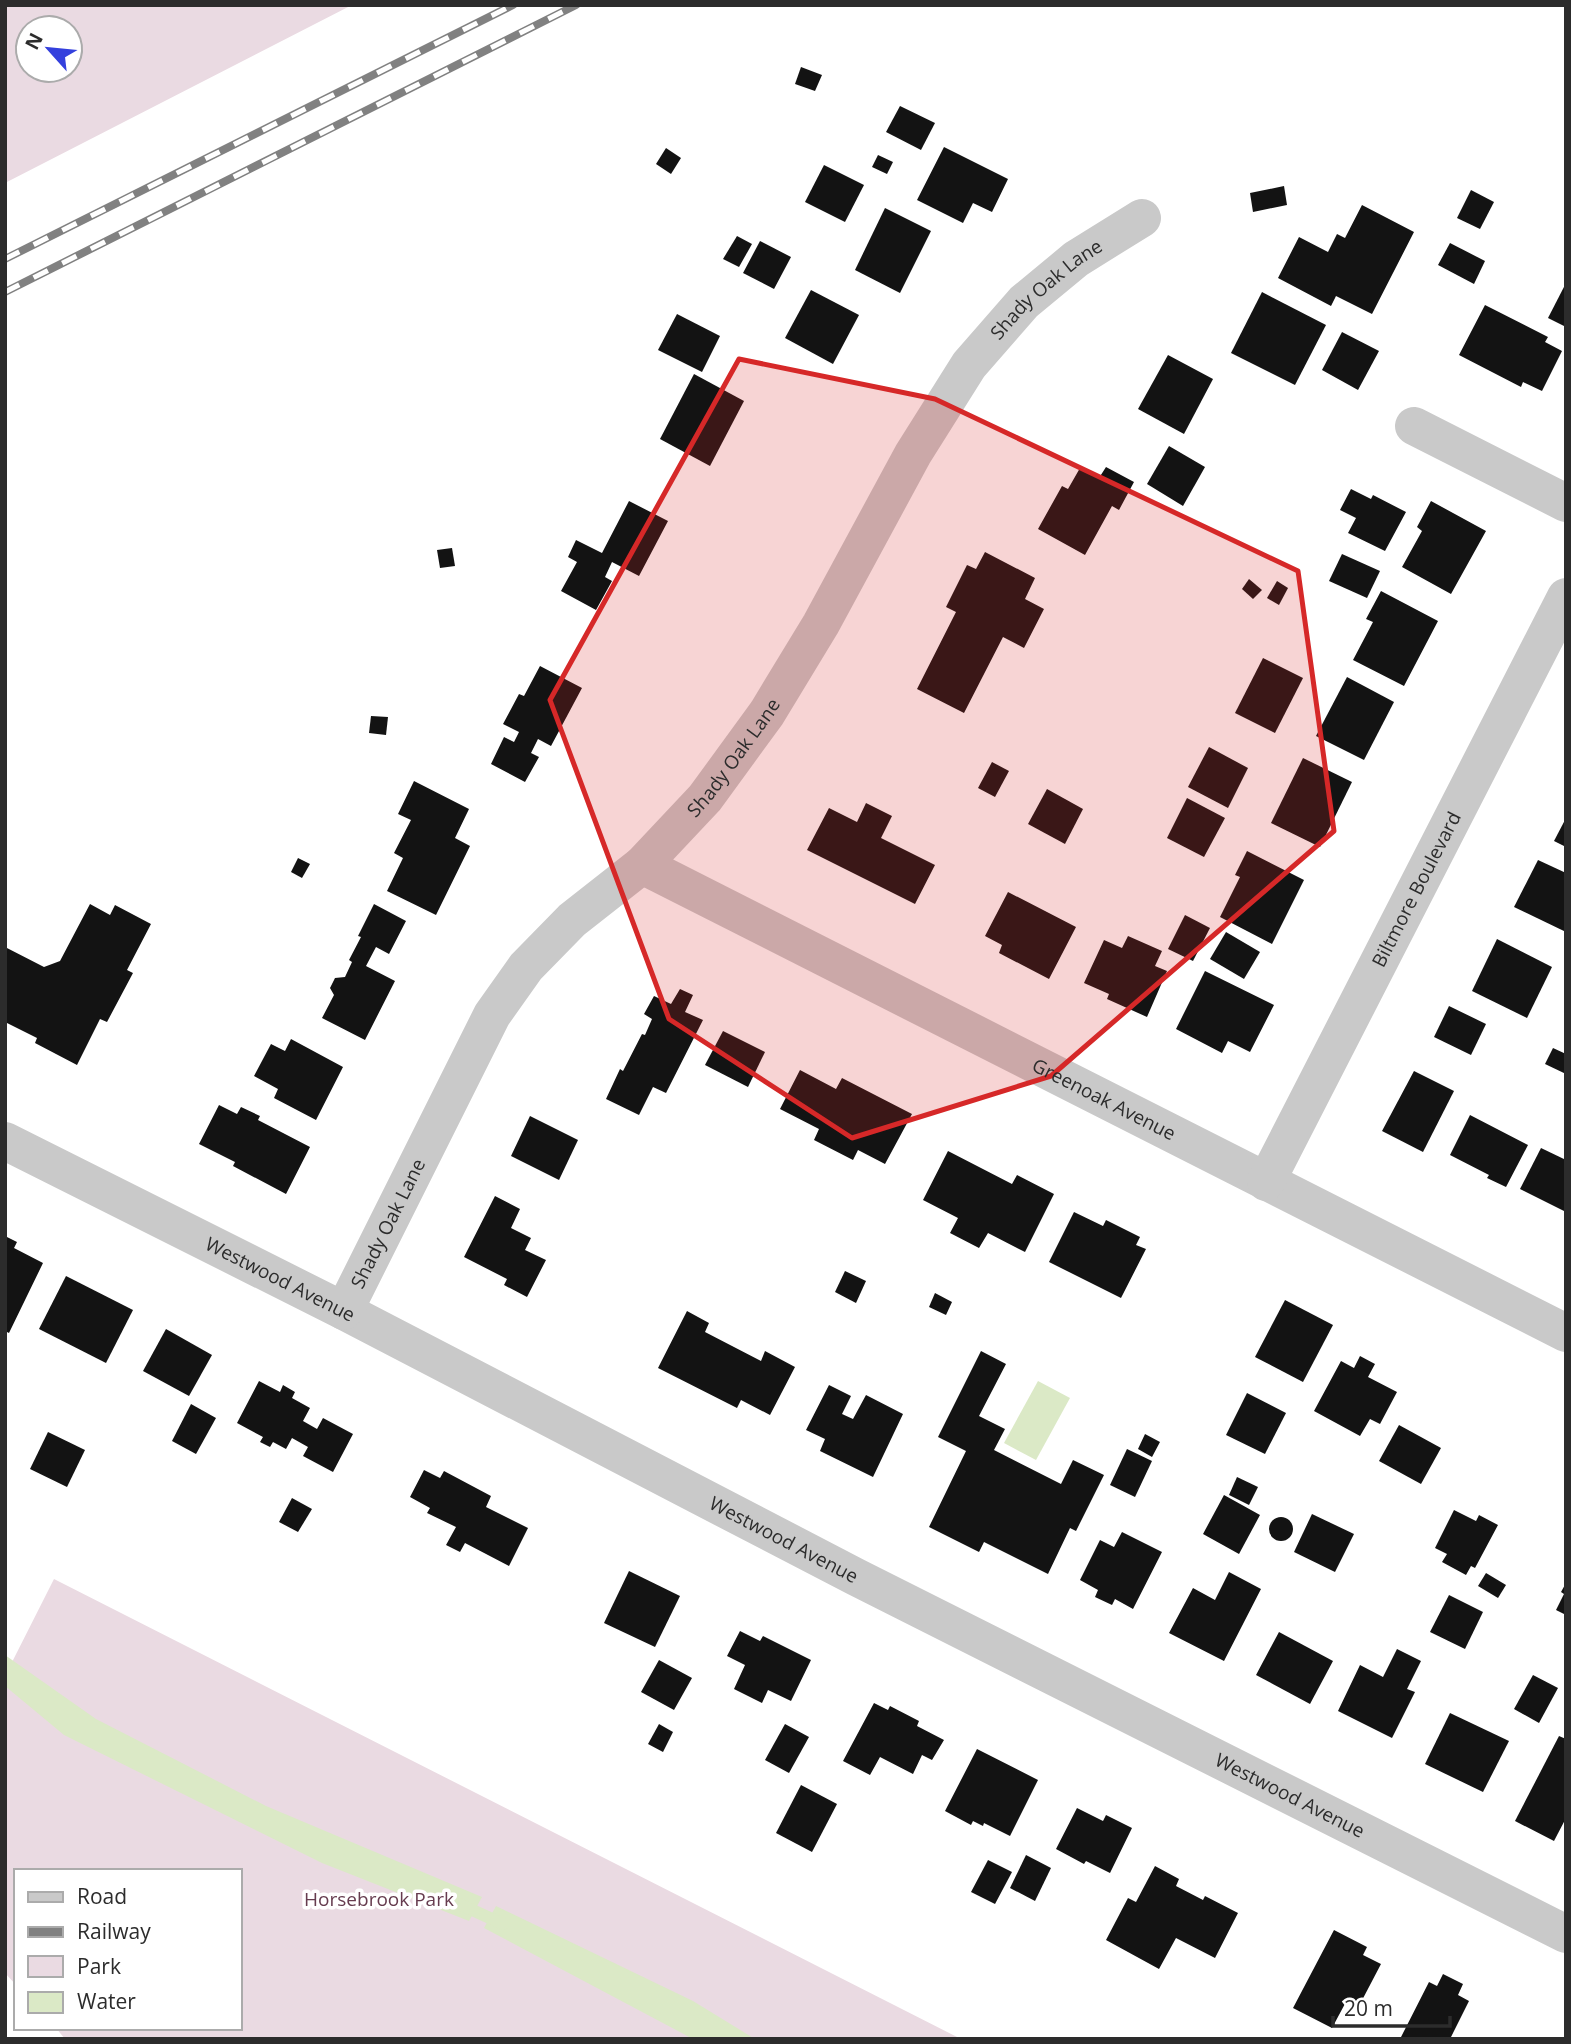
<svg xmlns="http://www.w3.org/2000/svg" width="1571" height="2044" font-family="'Open Sans',sans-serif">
<rect width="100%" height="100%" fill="#fff"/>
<!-- green -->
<g fill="#eadae2" fill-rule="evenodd">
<path d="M5,5H352L5,183ZM28,28H70V70H28Z"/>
<polygon points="54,1579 961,2039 65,2039 56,2028 240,2028 240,1871 16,1871 16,1985 5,1973 5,1676"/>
</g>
<!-- water -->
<g fill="#dbe9c6">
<polygon points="1038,1381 1070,1398 1036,1460 1004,1443"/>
<polygon points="5,1655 96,1719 266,1806 482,1897 469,1921 322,1863 64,1735 5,1686"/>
<polygon points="496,1906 693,2001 755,2039 693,2039 484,1928"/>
</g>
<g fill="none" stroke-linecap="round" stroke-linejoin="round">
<!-- stream -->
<polyline stroke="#dbe9c6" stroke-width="12" points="459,1904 503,1924"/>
</g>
<!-- building -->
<g fill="#131313">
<polygon points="801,67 822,75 815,91 795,84"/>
<polygon points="900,106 935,123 921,150 886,132"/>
<polygon points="944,147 1008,179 992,212 973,203 963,223 917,200"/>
<polygon points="666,148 681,158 671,174 656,164"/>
<polygon points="878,155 893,162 887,174 872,167"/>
<polygon points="824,165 864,185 845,222 805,202"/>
<polygon points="1284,186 1287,205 1253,212 1250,193"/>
<polygon points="1471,190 1494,202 1480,229 1457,218"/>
<polygon points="1362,205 1414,232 1372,314 1336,296 1331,306 1278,278 1299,237 1328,252 1337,234 1345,238"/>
<polygon points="885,208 931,231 900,293 855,270"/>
<polygon points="737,236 752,244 739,267 723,259"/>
<polygon points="760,241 791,257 774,289 743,273"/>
<polygon points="1450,243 1485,261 1474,284 1438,265"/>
<polygon points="1566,283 1566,327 1548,318"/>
<polygon points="811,290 859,315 833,364 785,338"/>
<polygon points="1262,292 1326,325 1295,385 1231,353"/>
<polygon points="1485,305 1548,337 1545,342 1562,351 1542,391 1523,382 1521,387 1459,355"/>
<polygon points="677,314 720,336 702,372 658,350"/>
<polygon points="1342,332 1379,351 1358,390 1322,370"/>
<polygon points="1168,355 1213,379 1184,434 1138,409"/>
<polygon points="694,374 744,401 710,466 660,439"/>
<polygon points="1169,446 1205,467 1183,506 1147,484"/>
<polygon points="1106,467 1134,482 1119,510 1112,506 1085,555 1038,529 1062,486 1068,489 1080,468 1099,478"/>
<polygon points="1351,489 1371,499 1373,495 1406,512 1385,551 1348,533 1356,518 1340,510"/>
<polygon points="629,501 668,521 639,576 612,562 605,577 612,581 596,610 561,591 577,562 568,557 576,540 602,553"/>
<polygon points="1431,501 1486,531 1451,594 1402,567 1422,531 1417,527"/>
<polygon points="452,548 455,566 440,568 437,550"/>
<polygon points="985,552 1035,578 1025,599 1044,609 1024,648 1003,637 964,713 917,689 956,612 946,607 967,565 976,569"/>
<polygon points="1342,554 1380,571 1367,598 1329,581"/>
<polygon points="1249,579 1262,590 1253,599 1242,589"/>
<polygon points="1277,581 1288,588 1279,605 1267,598"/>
<polygon points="1381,591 1438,621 1404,686 1353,660 1373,622 1366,619"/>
<polygon points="1263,658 1303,678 1275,733 1235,713"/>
<polygon points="540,666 582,688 551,746 538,739 531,753 539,757 525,782 491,764 504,737 514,742 519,732 503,724 519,694 524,696"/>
<polygon points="1347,677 1394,702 1364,760 1316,736"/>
<polygon points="371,716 388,717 386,735 369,733"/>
<polygon points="1209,747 1248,768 1228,808 1188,787"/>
<polygon points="1303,758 1352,782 1320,847 1271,823"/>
<polygon points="992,762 1009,771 995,797 978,788"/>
<polygon points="414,781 469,809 455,838 470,846 436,915 387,891 403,858 394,853 411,820 398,814"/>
<polygon points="1047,789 1083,809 1065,844 1028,824"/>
<polygon points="1187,798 1225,818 1204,857 1167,838"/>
<polygon points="866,803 892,816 881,838 935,865 915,904 807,850 829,808 857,822"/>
<polygon points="1566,818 1566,847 1554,841"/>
<polygon points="1247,851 1304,880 1272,944 1220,917 1240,877 1235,875"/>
<polygon points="298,858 310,864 302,878 291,872"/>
<polygon points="1538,860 1566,873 1566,932 1514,907"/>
<polygon points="1008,892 1076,927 1049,979 999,953 1002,945 985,936"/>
<polygon points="90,904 110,915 115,905 151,924 127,970 133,973 107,1022 100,1019 77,1065 35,1043 37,1038 5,1022 5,947 44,967 60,961"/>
<polygon points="374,904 406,921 389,954 376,947 366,966 395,981 365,1040 322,1018 334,995 330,988 335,978 345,977 352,962 349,960 361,937 358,936"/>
<polygon points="1185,915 1210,928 1193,961 1168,949"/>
<polygon points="1226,932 1260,952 1244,979 1210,959"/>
<polygon points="1128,936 1162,951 1155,966 1167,971 1147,1017 1107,999 1109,994 1084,983 1104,940 1122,948"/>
<polygon points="1497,939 1552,967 1527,1018 1472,991"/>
<polygon points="1205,971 1274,1005 1250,1052 1228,1041 1222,1053 1176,1029"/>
<polygon points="680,989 693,995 685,1012 703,1020 666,1093 653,1087 639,1115 606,1099 620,1069 623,1071 642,1034 645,1035 652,1019 644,1014 654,996 671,1004"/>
<polygon points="1449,1006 1486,1024 1471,1055 1434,1037"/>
<polygon points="723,1031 765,1052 748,1087 705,1065"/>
<polygon points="291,1039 343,1067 316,1120 274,1098 278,1089 254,1076 271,1044 285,1051"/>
<polygon points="1553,1048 1566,1054 1566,1074 1545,1064"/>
<polygon points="800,1070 836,1089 842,1078 912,1114 885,1164 858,1150 853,1160 814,1140 819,1129 780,1109"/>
<polygon points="1414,1071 1454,1091 1423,1152 1382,1131"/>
<polygon points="219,1105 237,1114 241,1107 260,1116 258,1120 310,1147 286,1194 233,1166 235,1162 199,1144"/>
<polygon points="1470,1115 1528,1145 1506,1187 1487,1178 1489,1175 1450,1155"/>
<polygon points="530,1116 578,1140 559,1180 511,1156"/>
<polygon points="1541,1148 1566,1160 1566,1212 1520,1189"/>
<polygon points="948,1151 1012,1184 1017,1175 1054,1194 1025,1252 988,1233 979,1248 950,1233 958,1218 923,1200"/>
<polygon points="495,1196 520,1209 511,1228 531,1238 525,1250 546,1260 527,1297 504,1285 507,1279 464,1257"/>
<polygon points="1074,1212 1103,1226 1106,1220 1140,1237 1136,1245 1146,1249 1121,1298 1049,1262"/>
<polygon points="5,1236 17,1242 14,1248 43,1263 9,1333 5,1331"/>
<polygon points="845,1271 866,1281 856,1303 835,1292"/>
<polygon points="66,1276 133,1310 106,1363 39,1329"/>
<polygon points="935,1293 952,1302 946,1315 929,1307"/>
<polygon points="1285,1300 1333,1325 1303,1382 1255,1357"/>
<polygon points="687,1311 709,1323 705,1332 761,1361 765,1351 795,1367 770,1415 741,1400 737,1408 658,1368"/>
<polygon points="166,1329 212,1355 189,1396 143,1371"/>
<polygon points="981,1351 1006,1364 979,1416 1005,1429 994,1450 1061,1484 1073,1460 1104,1475 1076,1531 1070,1528 1048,1574 984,1542 979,1552 929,1527 966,1451 938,1437"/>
<polygon points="1360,1356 1375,1364 1368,1377 1397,1392 1380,1424 1370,1419 1360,1436 1314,1411 1341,1361 1354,1368"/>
<polygon points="259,1381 280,1392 283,1385 295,1392 292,1398 310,1408 303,1421 317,1429 323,1418 353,1434 333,1472 303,1456 308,1447 292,1438 286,1449 273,1442 270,1447 260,1442 263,1437 237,1423"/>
<polygon points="829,1385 851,1396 842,1414 853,1419 866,1395 903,1414 873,1477 820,1451 825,1439 806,1430"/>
<polygon points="1247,1393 1286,1413 1265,1454 1226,1435"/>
<polygon points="191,1404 216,1418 196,1454 172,1441"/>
<polygon points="1399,1425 1441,1448 1421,1484 1379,1461"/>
<polygon points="48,1432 85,1450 67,1487 30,1469"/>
<polygon points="1145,1434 1160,1442 1152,1457 1138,1449"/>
<polygon points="1127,1449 1152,1461 1135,1497 1110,1485"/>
<polygon points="424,1470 440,1478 444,1471 491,1496 486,1507 528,1528 509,1566 465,1543 460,1552 446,1545 456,1527 427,1513 430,1508 410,1497"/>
<polygon points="1237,1477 1258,1487 1249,1505 1229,1495"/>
<polygon points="1224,1495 1260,1515 1239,1554 1203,1534"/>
<polygon points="292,1498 312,1509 298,1532 279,1522"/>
<polygon points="1454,1510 1476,1521 1479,1515 1498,1525 1475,1568 1471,1566 1466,1575 1442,1562 1447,1554 1435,1548"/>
<polygon points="1312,1514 1354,1534 1335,1572 1294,1552"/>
<circle cx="1281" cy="1529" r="12"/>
<polygon points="1122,1532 1162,1552 1133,1609 1115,1599 1112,1605 1095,1597 1098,1590 1080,1580 1100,1540 1114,1547"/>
<polygon points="629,1571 680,1596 655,1647 604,1623"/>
<polygon points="1229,1572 1261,1589 1224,1661 1169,1633 1193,1588 1215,1600"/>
<polygon points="1486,1573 1506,1585 1498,1598 1478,1586"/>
<polygon points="1566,1583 1566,1615 1556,1610 1564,1594 1561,1592"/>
<polygon points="1449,1595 1483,1612 1465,1649 1430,1632"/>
<polygon points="740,1631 760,1641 763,1636 811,1660 791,1701 768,1690 762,1703 734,1689 745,1665 727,1656"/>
<polygon points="1279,1632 1333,1661 1310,1704 1256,1675"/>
<polygon points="1397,1649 1421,1661 1407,1689 1415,1692 1392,1738 1338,1711 1360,1665 1383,1677"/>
<polygon points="659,1660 692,1678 674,1710 641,1692"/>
<polygon points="1533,1675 1558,1688 1539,1723 1514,1709"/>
<polygon points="874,1703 888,1710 890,1706 919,1721 917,1726 944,1740 932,1760 922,1755 913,1774 880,1757 870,1775 843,1761"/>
<polygon points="1450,1713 1509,1741 1483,1792 1425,1764"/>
<polygon points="659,1724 673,1732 663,1752 648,1744"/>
<polygon points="785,1724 809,1737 789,1773 765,1760"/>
<polygon points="1559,1736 1566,1739 1566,1818 1554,1841 1515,1821"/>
<polygon points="977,1749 1038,1780 1010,1836 984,1823 983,1826 973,1821 971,1825 945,1811"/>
<polygon points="801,1785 837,1804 812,1852 776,1833"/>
<polygon points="1077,1808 1103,1821 1106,1815 1132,1828 1110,1873 1086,1861 1084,1864 1056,1849"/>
<polygon points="1026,1855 1051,1868 1035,1901 1010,1888"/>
<polygon points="988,1860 1012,1872 995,1904 971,1892"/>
<polygon points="1155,1866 1179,1879 1176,1886 1203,1900 1205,1896 1238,1913 1215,1958 1176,1938 1159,1969 1106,1940 1128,1898 1136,1902"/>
<polygon points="1334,1930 1367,1947 1363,1955 1381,1964 1359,2006 1347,2000 1332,2028 1293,2008"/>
<polygon points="1443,1974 1463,1984 1458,1995 1469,2001 1450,2039 1400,2039 1429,1982 1437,1986"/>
</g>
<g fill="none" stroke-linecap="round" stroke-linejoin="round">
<!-- minor -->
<g stroke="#c9c9c9" stroke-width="38">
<polyline points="1414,426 1566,503"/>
<path id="s1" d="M642,865L1566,1333"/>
<path id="s2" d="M5,1141L344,1311L856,1577L1566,1934"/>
<path id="s3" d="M1266,1182L1566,597"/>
<path id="s4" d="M344,1311L492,1015L526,967L572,920L642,865L705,798L767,713L821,624L913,454L969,365L1024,302L1076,259L1142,218"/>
</g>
<defs>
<g id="rail">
<polyline points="5,259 513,5"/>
<polyline points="5,292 576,5"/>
</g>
</defs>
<!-- rail casing -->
<use href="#rail" stroke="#818181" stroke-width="8"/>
<!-- rail -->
<use href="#rail" stroke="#fff" stroke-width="5" stroke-dasharray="16" stroke-linecap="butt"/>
</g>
<!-- marked area -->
<path fill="#d62828" fill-opacity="0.2" stroke="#d62828" stroke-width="5" stroke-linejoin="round" d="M739,359L935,399L1298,571L1334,831L1051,1076L852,1138L669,1019L550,700Z"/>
<g text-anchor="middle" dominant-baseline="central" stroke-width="7" stroke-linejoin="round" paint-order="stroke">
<!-- street labels -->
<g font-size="19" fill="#2c2c2c" stroke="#fff">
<text stroke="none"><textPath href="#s4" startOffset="1253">Shady Oak Lane</textPath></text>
<text stroke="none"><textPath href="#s4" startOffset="686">Shady Oak Lane</textPath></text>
<text stroke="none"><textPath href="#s3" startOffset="329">Biltmore Boulevard</textPath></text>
<text stroke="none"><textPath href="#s1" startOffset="518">Greenoak Avenue</textPath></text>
<text stroke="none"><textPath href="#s4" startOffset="98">Shady Oak Lane</textPath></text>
<text stroke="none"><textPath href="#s2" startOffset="308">Westwood Avenue</textPath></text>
<text stroke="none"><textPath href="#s2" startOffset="875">Westwood Avenue</textPath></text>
<text stroke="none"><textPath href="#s2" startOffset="1442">Westwood Avenue</textPath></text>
</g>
<!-- park labels -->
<g font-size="19" fill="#663c4f" stroke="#fff">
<text x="379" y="1899">Horsebrook Park</text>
</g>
</g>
<!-- border -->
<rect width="1571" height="2044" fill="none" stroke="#2c2c2c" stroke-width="14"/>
<!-- legend -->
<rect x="14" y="1869" width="228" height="161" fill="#ffffff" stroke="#ababab" stroke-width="2"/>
<rect x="28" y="1892" width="35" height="10" fill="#c9c9c9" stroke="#ababab" stroke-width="2"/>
<text x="77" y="1904" font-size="21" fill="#2c2c2c">Road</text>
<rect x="28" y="1927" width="35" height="10" fill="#818181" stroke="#ababab" stroke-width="2"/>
<text x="77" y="1939" font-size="21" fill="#2c2c2c">Railway</text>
<rect x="28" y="1956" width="35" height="21" fill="#eadae2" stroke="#ababab" stroke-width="2"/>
<text x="77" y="1974" font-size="21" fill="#2c2c2c">Park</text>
<rect x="28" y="1992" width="35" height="21" fill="#dbe9c6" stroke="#ababab" stroke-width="2"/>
<text x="77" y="2009" font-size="21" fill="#2c2c2c">Water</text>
<!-- north arrow -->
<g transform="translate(49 49) rotate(297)"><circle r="33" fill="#ffffff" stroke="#ababab" stroke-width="2"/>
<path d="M0-5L12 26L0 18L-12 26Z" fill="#3440dd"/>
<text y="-10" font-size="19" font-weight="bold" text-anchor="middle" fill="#2c2c2c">N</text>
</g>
<!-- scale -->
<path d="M1333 2016v10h117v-10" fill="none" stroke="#2c2c2c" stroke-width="3.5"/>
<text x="1344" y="2016" font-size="21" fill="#2c2c2c" stroke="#ffffff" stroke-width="5" paint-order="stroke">20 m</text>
</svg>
